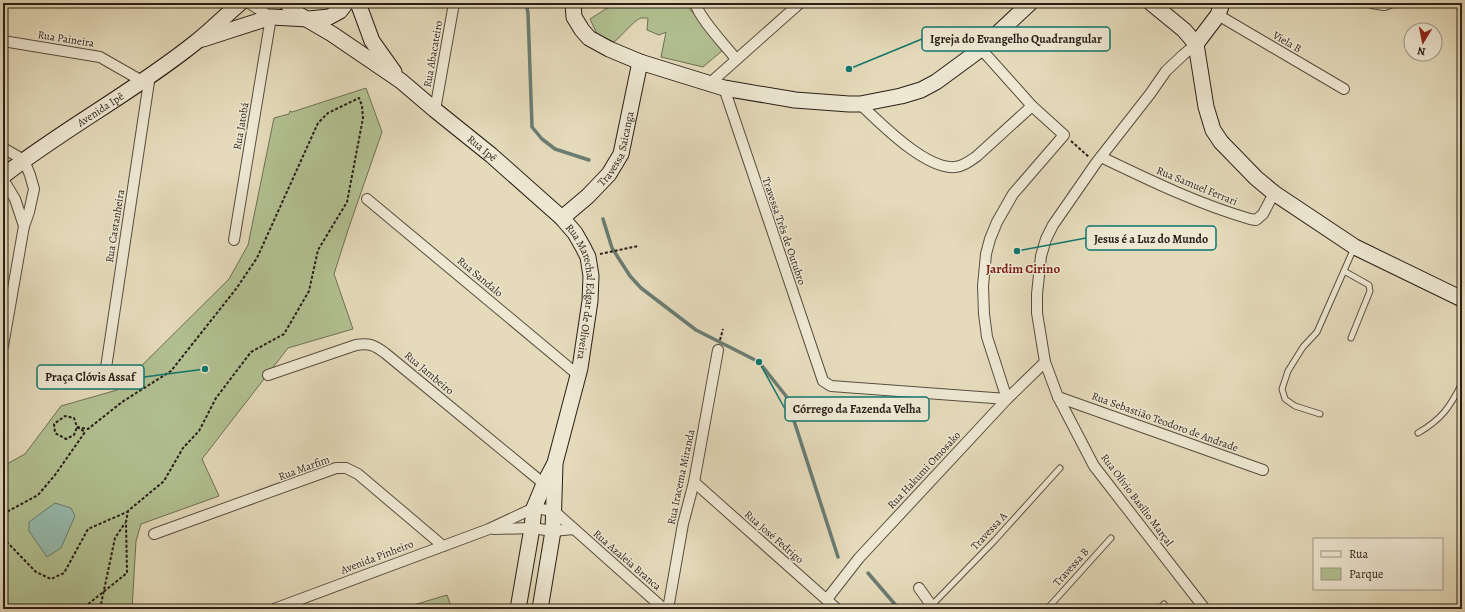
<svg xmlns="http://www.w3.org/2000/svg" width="1465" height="612" font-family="Alegreya,serif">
<rect width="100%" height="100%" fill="#e5dbbb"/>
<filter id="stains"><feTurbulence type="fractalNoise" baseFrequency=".005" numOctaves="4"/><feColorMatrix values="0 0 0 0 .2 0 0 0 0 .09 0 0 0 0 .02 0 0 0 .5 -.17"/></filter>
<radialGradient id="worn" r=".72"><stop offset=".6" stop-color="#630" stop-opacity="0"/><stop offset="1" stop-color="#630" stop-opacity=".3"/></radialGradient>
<!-- green -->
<g fill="#b2c192" stroke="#6e7054">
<polygon points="308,3 336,3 330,8 312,5"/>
<path d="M615,3H685L723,50L703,67L661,57L666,32L659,35L647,30L648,18C647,18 641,18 641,18C634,20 621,37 614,42L597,34L590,19Z"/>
<polygon points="366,88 382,132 349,227 334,274 353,329 288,348 202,459 219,496 141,524 136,541 132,609 3,609 3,466 25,454 61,406 117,390 229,279 248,245 274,118 289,114 290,111 292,112"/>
<polygon points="447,595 452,609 400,609"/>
</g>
<!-- water -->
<polygon fill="#96bbae" stroke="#6a7c72" points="55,503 71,508 75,516 61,548 47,557 29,531 29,522"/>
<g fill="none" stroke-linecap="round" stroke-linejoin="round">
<!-- stream -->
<g stroke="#6a7c72" stroke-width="3.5">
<polyline points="526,3 528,13 532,127 542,139 555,149 589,160"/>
<polyline points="603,219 612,248 630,276 641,288 696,330 759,362 786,396 838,557"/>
<polyline points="868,573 899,609"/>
</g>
<defs>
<g id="lane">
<polyline points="1344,271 1369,285 1370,291 1351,338"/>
<polyline points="1320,414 1295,406 1285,399 1282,389 1288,371 1303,347 1317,332 1354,248"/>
<path d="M1418,433C1442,419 1450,407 1462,383"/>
<polyline points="932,605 995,540 1060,468"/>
<polyline points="1047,609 1111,538"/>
<polyline points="1159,609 1164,604"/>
</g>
<g id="street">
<path d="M695,3C700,19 725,45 736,59"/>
<polyline points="1372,3 1384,5 1390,3"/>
<polyline points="1218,15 1344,89"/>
<polyline points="3,41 100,57 142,81"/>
<polyline points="1196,44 1183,55 1166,71 1150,94 1096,163 1053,225 1046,239 1041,256 1037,294 1037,313 1045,362 1058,397 1094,466 1205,609"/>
<polyline points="709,84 800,3"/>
<polyline points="724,88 823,381 831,386 1007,399 987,337 984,314 983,286 986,254 990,239 997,222 1013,194 1064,135 1032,106 981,49"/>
<path d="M860,104C880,123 926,170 955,167C964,166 970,161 977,156L1032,106"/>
<polyline points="435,110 454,3"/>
<polyline points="3,148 24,160 30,175 34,189 29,212 24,226 3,346"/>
<path d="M1101,157C1149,180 1198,204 1250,219L1256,220L1263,214L1274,193"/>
<polyline points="3,179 15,199 24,226"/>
<polyline points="367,199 578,375"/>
<polyline points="234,240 271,17 249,3"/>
<path d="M268,375L356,345C370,343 374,345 385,353L544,484L549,486"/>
<polyline points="104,381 150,75"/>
<polyline points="1058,397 1263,470"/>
<polyline points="694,482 837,609"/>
<polyline points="494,529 532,528 553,531 574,529"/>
<polyline points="154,534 336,468 346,468 358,474 443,546"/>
<polyline points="919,588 934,609"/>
<polyline points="827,599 859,558 1007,399 1045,362"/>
<polyline points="274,609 489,529 534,508 554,511 664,609"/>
<polyline points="668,609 683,524 694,482 718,350"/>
</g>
<g id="secondary">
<path id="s1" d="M287,3L296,13L332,34L401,81L435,110L491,155L562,218L575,233L583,247L588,257L591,276L590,301L580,368L555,463L553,531L540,609"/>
<polyline points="358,3 372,41 394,72"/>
<polyline points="573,3 574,17 582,30 589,38 609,49 640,62 724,88 795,100 849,104 860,104 901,96 921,90 936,82 981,49 1030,3"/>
<polyline points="1151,3 1184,30 1196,44 1206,107 1213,130 1221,142 1256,178 1274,193 1355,247 1462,299"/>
<polyline points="203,39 271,17 309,19 329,17 340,11 346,3"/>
<polyline points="1196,44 1218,15 1222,3"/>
<path id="s2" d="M3,176C65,128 135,91 196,42C211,30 225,16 240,3"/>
<path id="s3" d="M562,218L588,196L609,174L621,154L640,62"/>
<polyline points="518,609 532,528 534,508 544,484 554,465"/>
</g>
</defs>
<!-- lane casing -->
<use href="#lane" stroke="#584d40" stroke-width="7"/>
<!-- street casing -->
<use href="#street" stroke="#584d40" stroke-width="12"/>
<!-- secondary casing -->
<use href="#secondary" stroke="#291e17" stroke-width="17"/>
<!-- path -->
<g stroke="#291e17" stroke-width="2" stroke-dasharray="3 2" stroke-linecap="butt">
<polyline points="1071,141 1089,157"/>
<polyline points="600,254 638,246"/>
<polyline points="720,340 723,329"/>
<polyline points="77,427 88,429 122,402 171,371 236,289 257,258 318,123 328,113 359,98 362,106 363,118 347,202 318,250 309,291 284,334 251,352 216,398 199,431 183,448 164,481 128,511 126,522 127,573 82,609"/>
<polyline points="3,514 38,495 55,475 85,432 77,427 74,418 65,416 54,424 55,433 66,439 74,435 77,427"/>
<polyline points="3,538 36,572 51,579 64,573 88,529 127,512"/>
<polyline points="100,609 115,538 125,523"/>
</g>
<!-- lane -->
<use href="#lane" stroke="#eee8d3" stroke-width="5"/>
<!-- street -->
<use href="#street" stroke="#eee8d3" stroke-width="10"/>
<!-- secondary -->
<use href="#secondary" stroke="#eee8d3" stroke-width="15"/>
</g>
<g text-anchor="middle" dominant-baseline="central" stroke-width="3" stroke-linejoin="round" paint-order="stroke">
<!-- street labels -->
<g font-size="11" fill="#291e17" stroke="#eee8d3">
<text transform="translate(66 39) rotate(9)">Rua Paineira</text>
<text transform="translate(1287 42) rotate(30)">Viela B</text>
<text transform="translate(433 54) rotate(-80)">Rua Abacateiro</text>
<text stroke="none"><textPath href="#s2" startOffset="118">Avenida Ipê</textPath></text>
<text transform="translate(241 126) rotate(-80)">Rua Jatobá</text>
<text stroke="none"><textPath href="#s3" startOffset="91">Travessa Saicanga</textPath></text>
<text stroke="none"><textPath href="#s1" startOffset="244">Rua Ipê</textPath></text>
<text transform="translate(1197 186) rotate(22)">Rua Samuel Ferrari</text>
<text transform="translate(115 226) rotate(-81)">Rua Castanheira</text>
<text transform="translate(784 231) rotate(71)">Travessa Três de Outubro</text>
<text transform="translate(480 277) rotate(40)">Rua Sandalo</text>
<text stroke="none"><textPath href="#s1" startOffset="430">Rua Marechal Edgar de Oliveira</textPath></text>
<text transform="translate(429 373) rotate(40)">Rua Jambeiro</text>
<text transform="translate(1165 422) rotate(20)">Rua Sebastião Teodoro de Andrade</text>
<text transform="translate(304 468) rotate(-20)">Rua Marfim</text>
<text transform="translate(924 470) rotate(-47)">Rua Hakumi Omosako</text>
<text transform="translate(681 477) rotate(-78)">Rua Iracema Miranda</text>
<text transform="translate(1137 500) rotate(53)">Rua Olívio Basílio Marçal</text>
<text transform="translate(989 531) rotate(-47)">Travessa A</text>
<text transform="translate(774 537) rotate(41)">Rua José Fedrigo</text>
<text transform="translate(377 557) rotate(-21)">Avenida Pinheiro</text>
<text transform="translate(627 560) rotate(41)">Rua Azaleia Branca</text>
<text transform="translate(1071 567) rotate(-48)">Travessa B</text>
</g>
<!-- quarter labels -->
<g font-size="13" font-weight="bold" fill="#7a1f14" stroke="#eee8d3">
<text x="1023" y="268">Jardim Cirino</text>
</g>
</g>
<!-- callouts -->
<path fill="none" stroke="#0f766e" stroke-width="1.5" d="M849 69L922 39M1017 251L1086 238M205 369L144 377M759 362L785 409"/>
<g fill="#0f766e" stroke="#eee8d3" stroke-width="1.5">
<circle cx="849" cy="69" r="4"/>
<circle cx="1017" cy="251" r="4"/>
<circle cx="205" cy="369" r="4"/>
<circle cx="759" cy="362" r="4"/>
</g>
<g fill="#eee8d3" stroke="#0f766e" stroke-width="1.5">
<rect x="922" y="27" width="188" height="24" rx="4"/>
<rect x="1086" y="226" width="130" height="24" rx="4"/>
<rect x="37" y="365" width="107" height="24" rx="4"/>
<rect x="785" y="397" width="144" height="24" rx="4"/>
</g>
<g font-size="12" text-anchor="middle" font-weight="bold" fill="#291e17">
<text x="1016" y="43">Igreja do Evangelho Quadrangular</text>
<text x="1151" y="243">Jesus é a Luz do Mundo</text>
<text x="90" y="381">Praça Clóvis Assaf</text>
<text x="857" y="413">Córrego da Fazenda Velha</text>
</g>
<!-- margin -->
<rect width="1465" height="612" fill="none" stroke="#e5dbbb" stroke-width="16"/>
<rect x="4" y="4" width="1457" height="604" fill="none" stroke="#291e17" stroke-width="2"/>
<rect x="8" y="8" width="1449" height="596" fill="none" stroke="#291e17"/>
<!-- legend -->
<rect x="1313" y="538" width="130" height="52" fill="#eee8d3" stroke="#9f9788"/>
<rect x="1321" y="551" width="20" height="6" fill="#eee8d3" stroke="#9f9788"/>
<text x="1349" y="558" font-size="12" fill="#291e17">Rua</text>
<rect x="1321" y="568" width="20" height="12" fill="#b2c192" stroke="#9f9788"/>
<text x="1349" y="578" font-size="12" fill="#291e17">Parque</text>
<!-- north arrow -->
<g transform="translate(1423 42) rotate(190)"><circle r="19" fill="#eee8d3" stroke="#9f9788"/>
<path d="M0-3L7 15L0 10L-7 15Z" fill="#8f2418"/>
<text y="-6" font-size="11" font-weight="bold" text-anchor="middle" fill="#291e17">N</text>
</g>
<rect width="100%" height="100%" filter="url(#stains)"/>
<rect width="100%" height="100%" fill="url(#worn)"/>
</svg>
